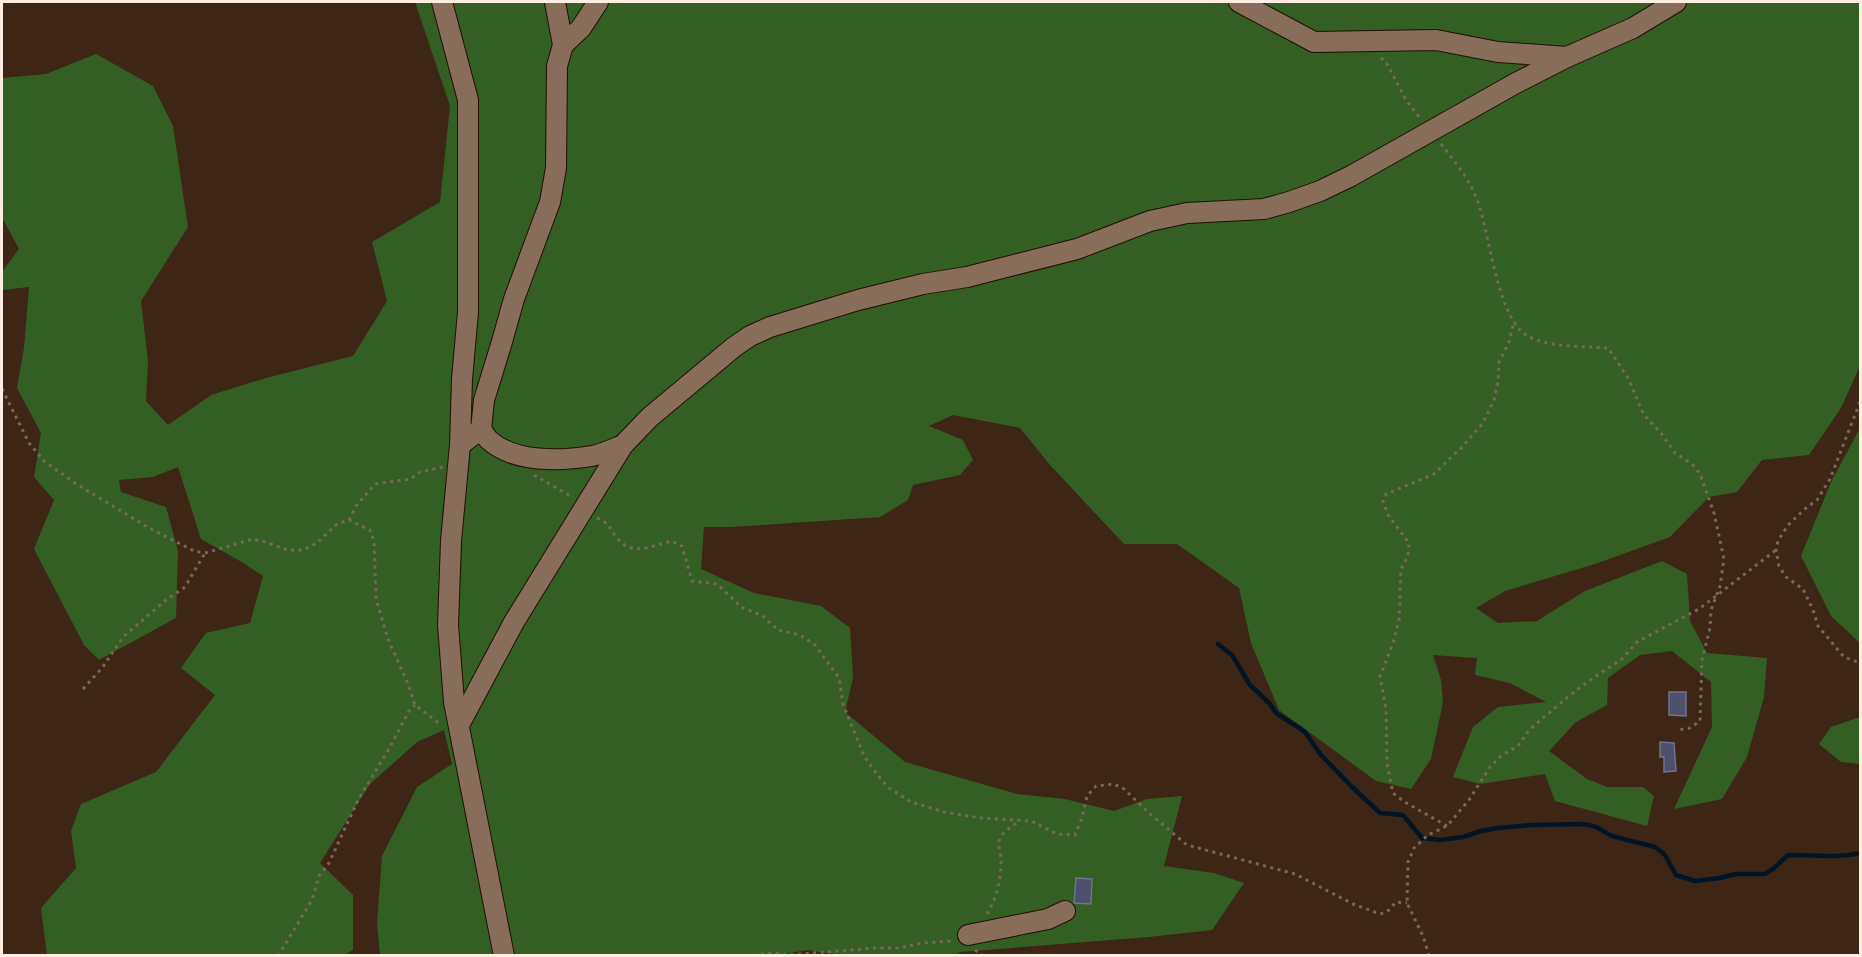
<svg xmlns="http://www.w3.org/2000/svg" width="1862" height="957" font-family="'Fira Sans',sans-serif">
<rect width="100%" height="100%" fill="#3d2616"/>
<!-- green -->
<g fill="#335f23">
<polygon points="415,2 1860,2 1860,366 1841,408 1809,455 1762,460 1737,492 1709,497 1670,537 1595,564 1505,591 1476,608 1498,623 1537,621 1585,591 1662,561 1687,574 1690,621 1707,653 1767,658 1764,697 1747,757 1722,799 1674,809 1712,727 1711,682 1672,651 1640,655 1608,678 1607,705 1576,722 1549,751 1587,779 1607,787 1643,787 1654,796 1647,826 1555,801 1545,774 1480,784 1453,777 1473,727 1498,707 1546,702 1510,683 1475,675 1477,658 1433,655 1441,680 1443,702 1431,759 1411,789 1376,781 1279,710 1251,643 1239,588 1177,544 1124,544 1050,465 1020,428 953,415 929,426 963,440 973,460 960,475 913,485 908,500 880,517 731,527 704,527 701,569 754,593 821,606 850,628 853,678 845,712 905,762 1017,794 1065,799 1114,811 1147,799 1182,796 1164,866 1214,873 1244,883 1212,930 1149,937 960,952 955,956 844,956 808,950 772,956 380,955 377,923 382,856 417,787 452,764 444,730 417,742 370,784 320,863 353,895 353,950 345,955 47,955 41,908 76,868 71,831 81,804 156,772 215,695 181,668 206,633 250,623 263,576 240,561 201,539 178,467 153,477 119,480 121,492 166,507 178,551 176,618 99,660 84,645 34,549 54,500 34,477 41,433 17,388 24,348 29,287 2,290 2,272 19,249 2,217 2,78 46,74 96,54 153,86 173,126 188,227 141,301 148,361 146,401 168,425 211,395 266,378 353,356 387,301 372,242 440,202 450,106"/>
<polygon points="1860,428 1860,643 1831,616 1801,556 1831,482"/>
<polygon points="1860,717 1860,764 1841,762 1819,744 1831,727"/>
</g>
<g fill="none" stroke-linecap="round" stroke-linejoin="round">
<!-- stream -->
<path stroke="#021527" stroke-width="4.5" d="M1218,644L1232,655L1250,685L1270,704L1276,713L1305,732L1321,755L1351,786L1380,813L1403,815L1422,838L1440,840L1463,837L1481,831L1498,828L1532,825L1584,824L1596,827L1612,836L1655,847L1665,855L1676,875L1695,881L1720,878L1735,874H1765L1773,869L1788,855C1813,854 1836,859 1860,853"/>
</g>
<!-- building -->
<g fill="#4f506b" stroke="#71728f" stroke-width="1.5">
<polygon points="1669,692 1686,692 1686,716 1669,715"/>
<polygon points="1660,742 1674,743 1676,771 1664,772 1664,757 1660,757"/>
<polygon points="1076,878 1092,879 1091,904 1074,903"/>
</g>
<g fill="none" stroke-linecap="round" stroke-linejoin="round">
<defs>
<g id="minor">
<polyline points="442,2 468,100 468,312 462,379 460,445 451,541 448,625 454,702 504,956"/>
<polyline points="555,2 563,45"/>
<polyline points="1239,2 1314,42 1436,40 1498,52 1567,57 1633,28 1676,2"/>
<path d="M481,429C483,432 486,437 489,440C514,463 561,461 592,456C603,454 613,449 623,445"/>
<polyline points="460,445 481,429 484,400 501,345 514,299 550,202 556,168 557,66 563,45 581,28 598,2"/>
<polyline points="459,725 514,622 623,445 650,417 734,347 750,336 770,327 858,300 923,284 967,277 1077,249 1150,221 1187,213 1264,209 1289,202 1320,191 1351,176 1516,83 1567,57"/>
<polyline points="968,935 1048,919 1065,911"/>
</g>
</defs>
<!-- minor casing -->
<use href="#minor" stroke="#230e01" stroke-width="22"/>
<!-- path -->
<g stroke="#7a6658" stroke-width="3" stroke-dasharray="3 4.5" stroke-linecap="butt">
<polyline points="1381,58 1386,62 1406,100 1420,118"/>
<path d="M1441,144C1455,162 1470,180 1478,202C1489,233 1498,318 1526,335C1547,348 1584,346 1608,348L1628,378L1644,415L1661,433L1675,453L1692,464L1700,474L1714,513L1724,559L1720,586L1711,610L1710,628L1702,660L1700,721L1690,728L1678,730"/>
<polyline points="2,389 29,443 44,461 75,483 149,528 194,551 205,553 253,539 266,542 287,550 303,550 317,543 337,524 349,520 370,530 374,541 376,599 388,639 408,684 415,705 440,724"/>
<polyline points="1860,402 1830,479 1817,500 1807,507 1788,525 1778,541 1776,550 1779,566 1786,577 1803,589 1813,610 1818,626 1844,657 1860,663"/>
<polyline points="534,475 572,497"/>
<path d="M597,518C611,524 608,527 617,538C632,557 651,546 671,541L682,546L692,581L717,584L741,607L763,616L778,630L800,635L815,645L839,678L843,704L864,756L879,777L889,788L911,802L944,812L981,818L1031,821L1057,834L1075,835L1082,818L1087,796L1096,786L1114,784L1124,789L1149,813L1187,845L1295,874L1353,904L1380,914L1387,912L1396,902L1407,903"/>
<polyline points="349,520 356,506 375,484 410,479 420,472 443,467"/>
<polyline points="83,689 102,668 123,637 166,600 185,587 205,553"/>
<polyline points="1447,826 1403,801 1393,793 1387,763 1386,709 1380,677 1393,643 1399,621 1401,569 1408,556 1409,543 1388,515 1383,501 1386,494 1434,474 1464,445 1483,423 1494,400 1498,381 1499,362 1509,342 1514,321"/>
<path d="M987,914C997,898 1001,879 1001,860C1001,854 998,847 999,841C1001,833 1012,826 1019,822"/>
<polyline points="975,950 983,956"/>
<polyline points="278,956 312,900 319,876 329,863 358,800 389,749 409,711 415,705"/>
<polyline points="746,956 772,953 789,955 876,948 900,948 922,943 953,941"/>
<polyline points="1429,956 1423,936 1407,903 1408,862 1414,848 1428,835 1447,826 1469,800 1490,767 1502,755 1518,746 1529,730 1569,696 1593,678 1622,659 1637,642 1699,609 1776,550"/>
</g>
<!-- minor -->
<use href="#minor" stroke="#876d5a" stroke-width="20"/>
</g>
<!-- border -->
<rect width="1862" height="957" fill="none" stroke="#fdede3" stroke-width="6"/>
</svg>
